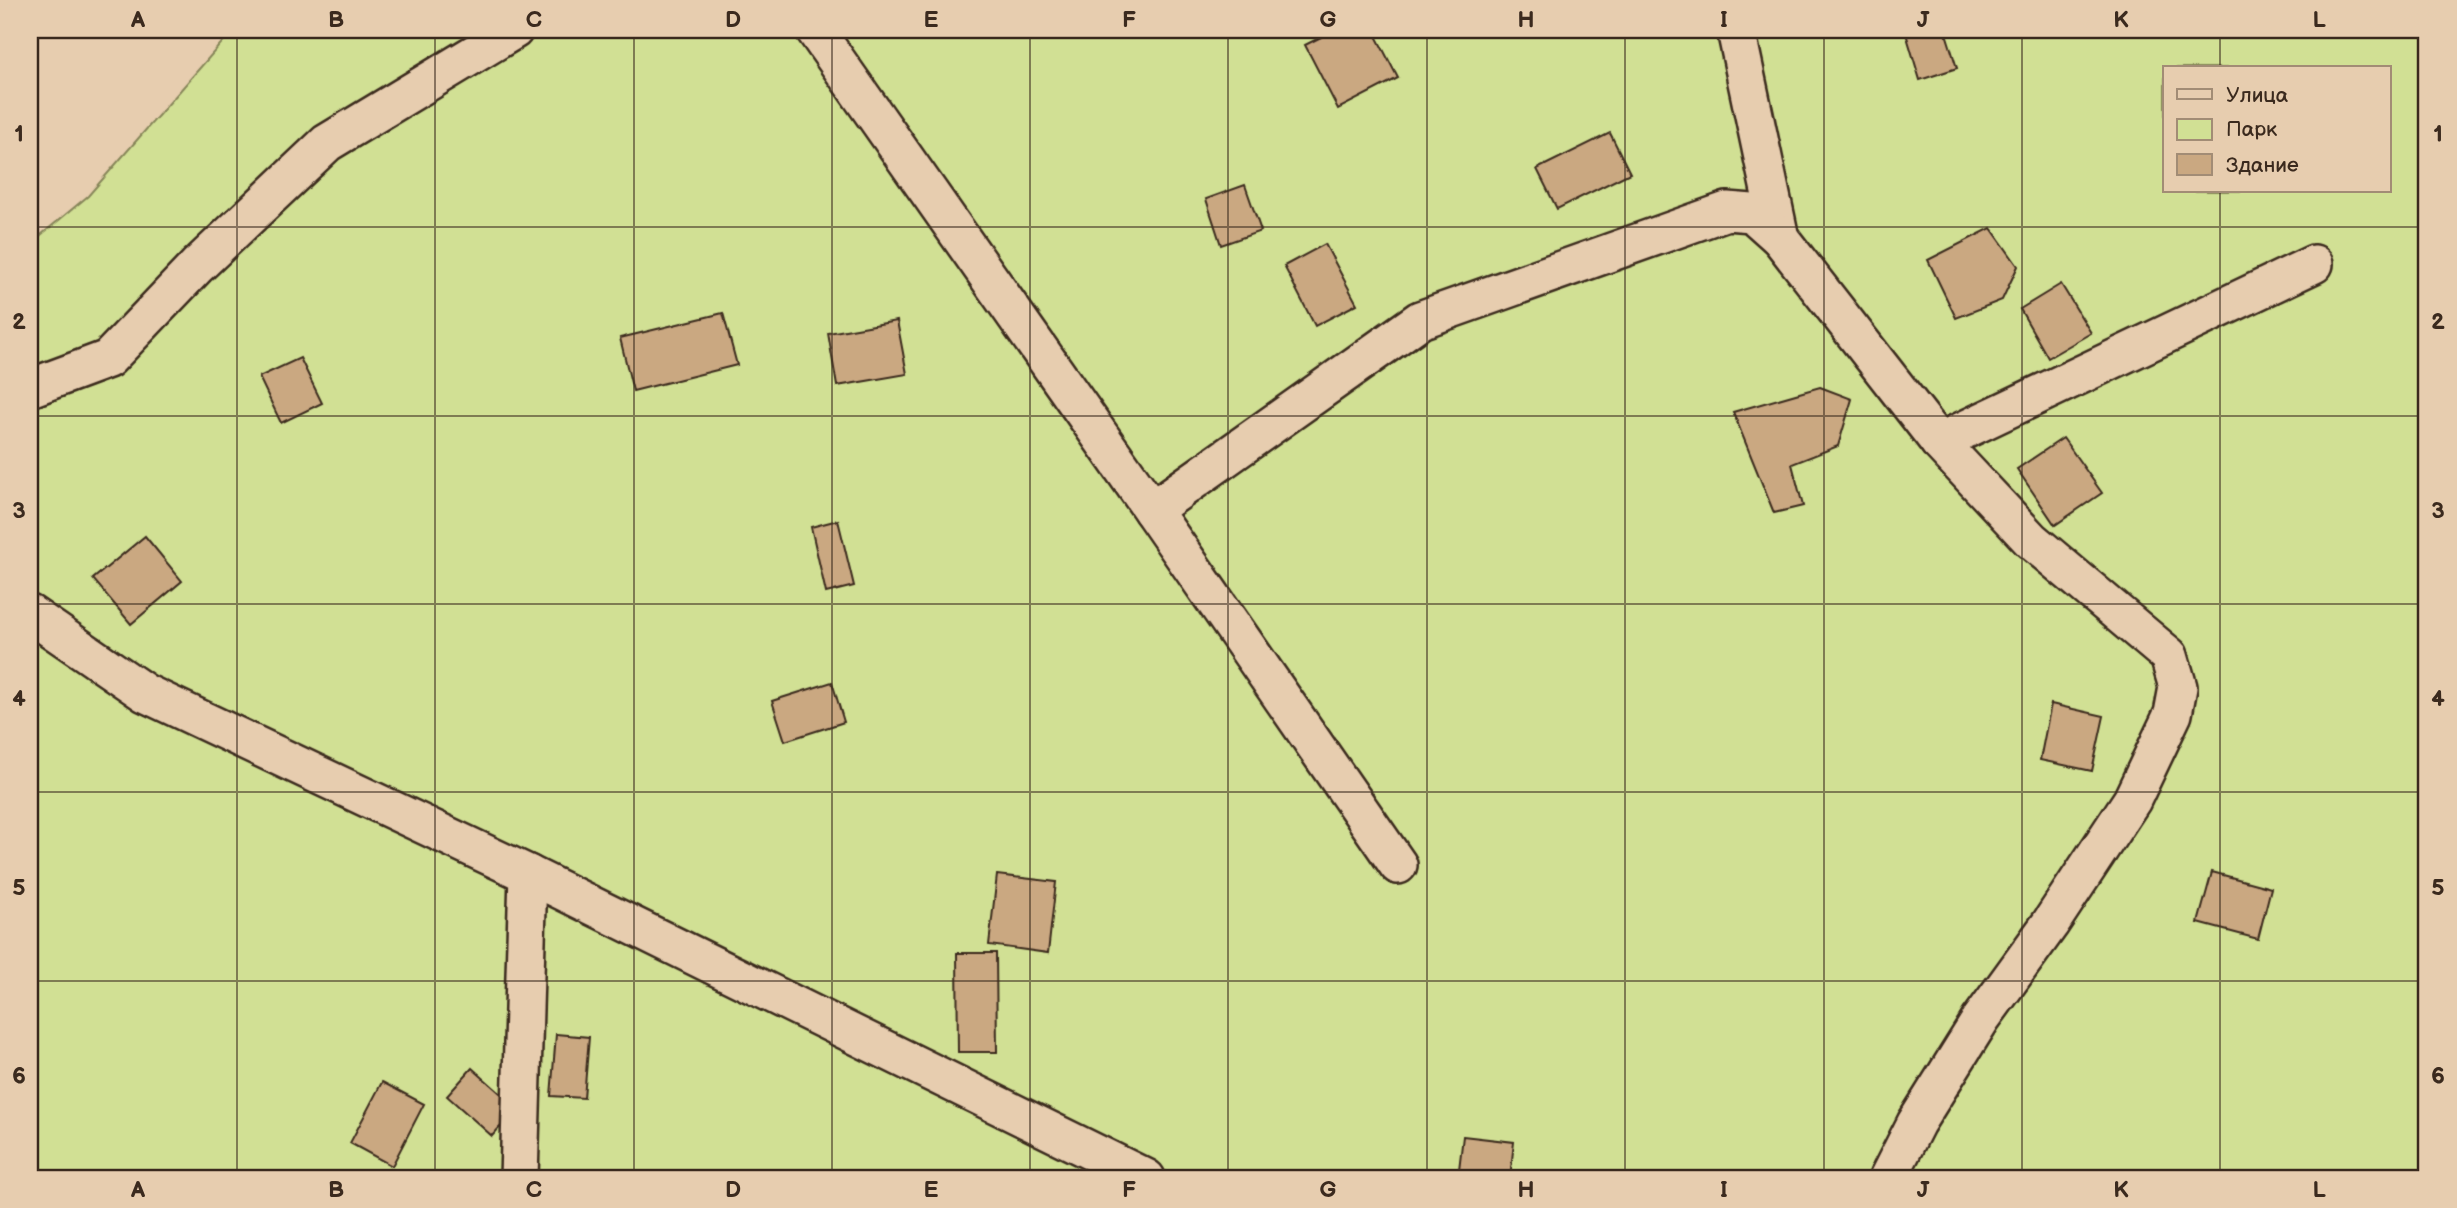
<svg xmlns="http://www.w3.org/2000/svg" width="2457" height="1208" font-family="'Balsamiq Sans',sans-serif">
<rect width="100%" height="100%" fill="#e7cdaf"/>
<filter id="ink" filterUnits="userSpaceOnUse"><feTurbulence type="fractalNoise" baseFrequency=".0143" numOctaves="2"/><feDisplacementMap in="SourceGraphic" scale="14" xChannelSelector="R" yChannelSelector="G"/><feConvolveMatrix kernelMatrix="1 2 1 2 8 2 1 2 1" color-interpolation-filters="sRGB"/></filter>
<g filter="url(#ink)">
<!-- green -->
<path fill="#d1e094" stroke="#868559" stroke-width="2" fill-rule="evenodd" d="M233,30H2427V1178H30V244L88,196ZM2165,68H2389V191H2165Z"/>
<!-- building -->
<g fill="#caa881" stroke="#3b2a1e" stroke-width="2">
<polygon points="1335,30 1373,30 1398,78 1338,109 1305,45"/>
<polygon points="1905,30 1945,30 1957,68 1920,80"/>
<polygon points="1610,133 1630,173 1557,209 1537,169"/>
<polygon points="1245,185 1261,231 1221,245 1206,199"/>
<polygon points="1991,228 2018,266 2002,300 1956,318 1928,260"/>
<polygon points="1325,244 1357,304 1315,326 1284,266"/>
<polygon points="2061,284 2091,333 2048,358 2020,309"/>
<polygon points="723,313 737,365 633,391 620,338"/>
<polygon points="897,321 907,374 837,386 828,333"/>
<polygon points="300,358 322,403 281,423 259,377"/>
<polygon points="1820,387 1852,399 1838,446 1792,464 1803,506 1774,513 1733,412"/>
<polygon points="2063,438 2102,493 2055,525 2017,469"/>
<polygon points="838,520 854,586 826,593 811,527"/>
<polygon points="145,536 182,581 131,624 93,579"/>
<polygon points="832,682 844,722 785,741 772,701"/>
<polygon points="2051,704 2104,716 2092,771 2040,760"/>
<polygon points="2212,872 2271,888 2258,939 2198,923"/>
<polygon points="997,875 1056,882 1048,953 989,945"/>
<polygon points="957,953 996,953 997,1052 958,1052"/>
<polygon points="556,1034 589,1037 584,1098 551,1096"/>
<polygon points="472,1068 517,1108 492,1136 447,1096"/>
<polygon points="382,1082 424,1104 392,1166 350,1143"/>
<polygon points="1463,1136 1514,1142 1510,1178 1458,1178"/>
</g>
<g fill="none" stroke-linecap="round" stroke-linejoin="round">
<defs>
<g id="minor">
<polyline points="815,30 1152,510 1398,865"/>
<polyline points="1736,30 1780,238"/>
<polyline points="30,388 108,359 197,266 327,143 514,30"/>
<polyline points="1939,442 2314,264"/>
<polyline points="1152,510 1420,320 1727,211 1752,213 1780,238 1939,442 2031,540 2169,656 2178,687 2173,714 2132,800 2050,924 1981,1019 1916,1123 1888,1178"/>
<polyline points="30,614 145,693 528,874"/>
<polyline points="519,1178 528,874 1146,1178"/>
</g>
</defs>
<!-- minor casing -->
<use href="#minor" stroke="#3b2a1e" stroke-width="42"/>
<!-- minor -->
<use href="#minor" stroke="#e7cdaf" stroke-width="37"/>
</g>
</g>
<!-- grid -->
<path fill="none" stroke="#3b2a1e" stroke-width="2" stroke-opacity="0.55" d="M237,30V1178M435,30V1178M634,30V1178M832,30V1178M1030,30V1178M1228,30V1178M1427,30V1178M1625,30V1178M1824,30V1178M2022,30V1178M2220,30V68M2220,191V1178M30,227H2427M30,416H2427M30,604H2427M30,792H2427M30,981H2427"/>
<!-- margin -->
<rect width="2457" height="1208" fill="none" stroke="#e7cdaf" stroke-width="77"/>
<!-- legend -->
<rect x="2163" y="66" width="228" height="126" fill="#e7cdaf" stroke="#a28c75" stroke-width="2"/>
<rect x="2177" y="89" width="35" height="10" fill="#e7cdaf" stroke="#a28c75" stroke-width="2"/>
<text x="2226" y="102" font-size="21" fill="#3b2a1e">Улица</text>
<rect x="2177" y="119" width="35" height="21" fill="#d1e094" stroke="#a28c75" stroke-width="2"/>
<text x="2226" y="136" font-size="21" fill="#3b2a1e">Парк</text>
<rect x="2177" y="154" width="35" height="21" fill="#caa881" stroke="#a28c75" stroke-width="2"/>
<text x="2226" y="172" font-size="21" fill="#3b2a1e">Здание</text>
<rect x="38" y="38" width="2380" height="1132" fill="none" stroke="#3b2a1e" stroke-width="2.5"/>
<g font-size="23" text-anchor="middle" font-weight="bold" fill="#3b2a1e">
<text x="138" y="27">A</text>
<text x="336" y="27">B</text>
<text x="534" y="27">C</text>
<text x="733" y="27">D</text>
<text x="931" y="27">E</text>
<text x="1129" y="27">F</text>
<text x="1328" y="27">G</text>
<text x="1526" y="27">H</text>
<text x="1724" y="27">I</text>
<text x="1923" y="27">J</text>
<text x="2121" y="27">K</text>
<text x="2319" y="27">L</text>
<text x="19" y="141">1</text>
<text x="2438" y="141">1</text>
<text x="19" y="329">2</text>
<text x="2438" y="329">2</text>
<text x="19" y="518">3</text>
<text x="2438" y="518">3</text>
<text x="19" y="706">4</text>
<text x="2438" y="706">4</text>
<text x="19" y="895">5</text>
<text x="2438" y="895">5</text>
<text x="19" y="1083">6</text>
<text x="2438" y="1083">6</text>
<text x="138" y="1197">A</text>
<text x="336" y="1197">B</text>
<text x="534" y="1197">C</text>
<text x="733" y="1197">D</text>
<text x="931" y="1197">E</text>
<text x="1129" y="1197">F</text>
<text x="1328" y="1197">G</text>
<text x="1526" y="1197">H</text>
<text x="1724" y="1197">I</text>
<text x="1923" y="1197">J</text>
<text x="2121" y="1197">K</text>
<text x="2319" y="1197">L</text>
</g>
</svg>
